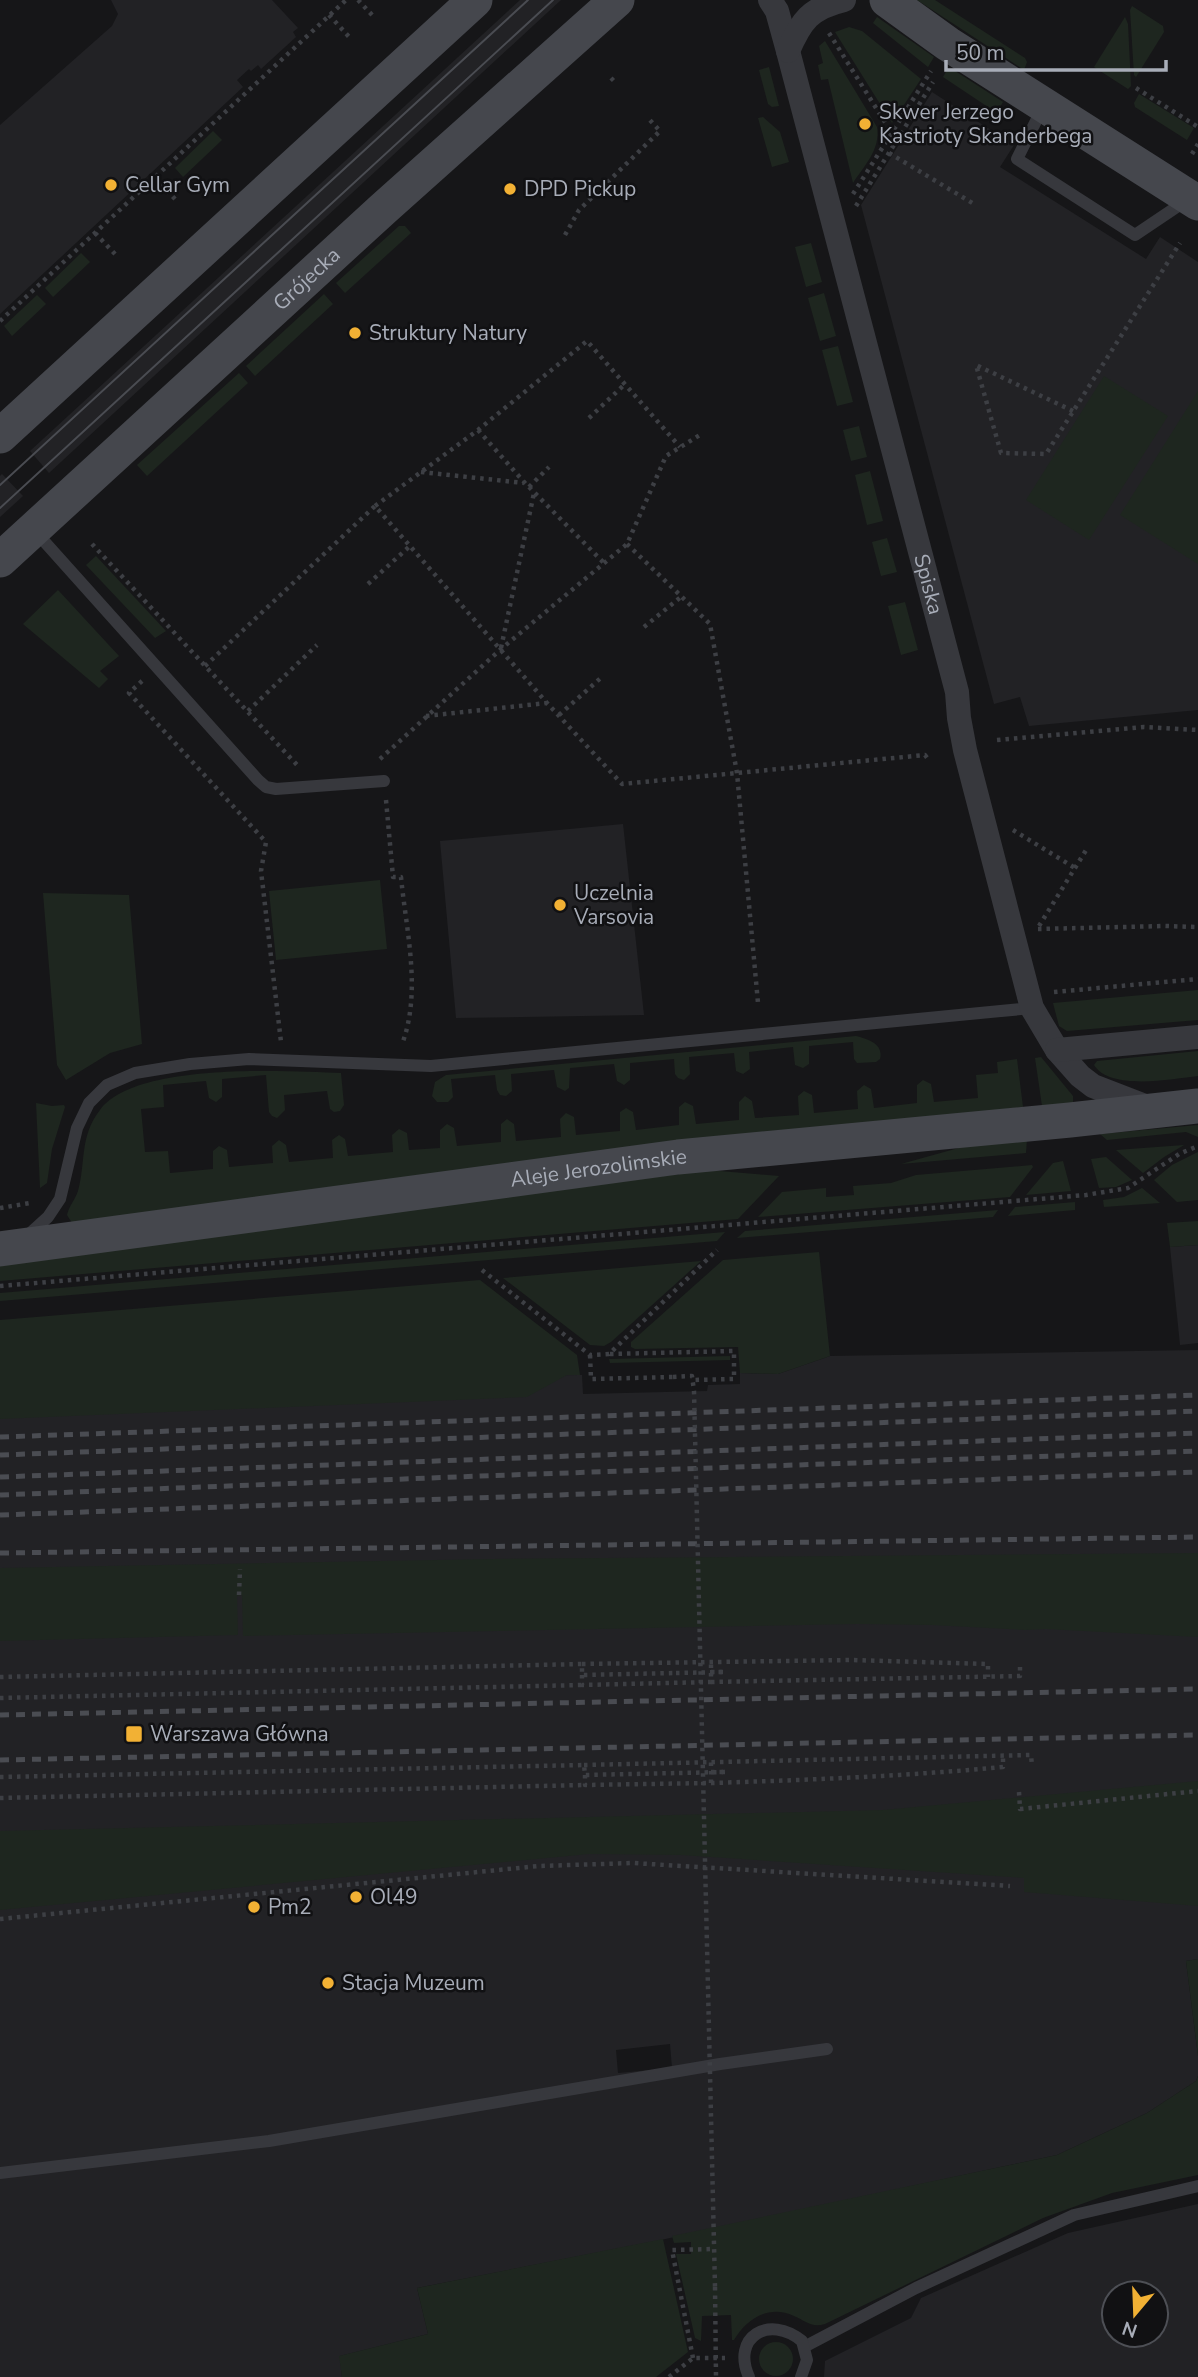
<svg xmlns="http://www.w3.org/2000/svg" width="1198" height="2377" font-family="'Nunito Sans',sans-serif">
<rect width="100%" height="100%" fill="#161618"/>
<!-- built -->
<g fill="#222225" fill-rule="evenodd">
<polygon points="111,0 272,0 298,28 293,32 296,37 261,69 258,65 251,71 249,69 237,80 243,87 0,314 0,125 112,26 118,14"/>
<polygon points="520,0 561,0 49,473 30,451"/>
<polygon points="932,92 1014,145 1000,167 1146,259 1160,237 1198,262 1198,710 1029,726 1020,697 994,704 861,205"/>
<polygon points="2,474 23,496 0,517 0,476"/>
<polygon points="623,824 644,1015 456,1018 440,841"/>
<polygon points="1198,1245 1198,1343 1180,1345 1170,1247"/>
<path d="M1198,1350V1959L1186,1961L1198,2056V2076L1196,2081L1147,2113L1057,2155L656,2241L417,2288L428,2334L340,2356L342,2377H0V1368L398,1377L580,1375H582L583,1394L707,1391L708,1385L740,1384V1373L778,1374L830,1356ZM670,2044L672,2068L618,2073L616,2050Z"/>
<path d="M1198,2204V2377H824L825,2361L911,2318L921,2298L1068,2233ZM1114,2293H1156V2335H1114Z"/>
</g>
<!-- green -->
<g fill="#1e261f">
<polygon points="917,0 935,0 1025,58 1027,62 1024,70"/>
<polygon points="1132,6 1163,26 1164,32 1136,77 1134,75 1130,10"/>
<polygon points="877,17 934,57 928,67 873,23"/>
<polygon points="1125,17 1128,24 1131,86 1128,89 1094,67"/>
<polygon points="849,27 862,31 921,79 892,123 835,32"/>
<path d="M825,41L877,127C881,149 864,166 853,183L828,79L821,80L818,65L823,63L819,46Z"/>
<polygon points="769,67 779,106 772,107 768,104 759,70"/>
<polygon points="952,69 1003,102 1000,107 991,109 943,77 947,70"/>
<polygon points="1139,94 1194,128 1187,140 1135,107 1134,103"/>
<polygon points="763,117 780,132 789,162 772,167 758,118"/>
<polygon points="213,131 222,140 183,177 175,168"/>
<polygon points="399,226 405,226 411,233 345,293 336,283"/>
<polygon points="811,243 822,282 806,287 795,247"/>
<polygon points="81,253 90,262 53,297 45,288"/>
<polygon points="824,293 836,336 820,341 808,298"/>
<polygon points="324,294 333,304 255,376 246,366"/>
<polygon points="37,295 46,304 12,336 4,326"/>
<polygon points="838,346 853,402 837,406 822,350"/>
<polygon points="239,373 248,383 147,476 137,465"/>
<polygon points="1104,376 1168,416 1089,540 1026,500"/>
<polygon points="1198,391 1198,564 1120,515"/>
<polygon points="859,426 867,457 851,461 843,430"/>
<polygon points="870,471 883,521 867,525 855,475"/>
<polygon points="887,538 897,572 881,576 872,542"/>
<polygon points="96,556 166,631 155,638 86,565"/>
<polygon points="58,590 119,656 100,671 108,679 99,688 23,624"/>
<polygon points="905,602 918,650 901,655 888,606"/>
<polygon points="380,880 387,949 276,960 269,891"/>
<polygon points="43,893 129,895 142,1044 110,1053 66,1080 57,1065"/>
<polygon points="1198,990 1198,1020 1067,1031 1059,1026 1053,1003"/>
<path d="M856,1036C868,1039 884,1044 880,1059L876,1062L857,1063L854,1059L853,1042L809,1046V1064L803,1068L795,1065L793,1047L749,1052L750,1069L743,1074L736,1071L734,1053L689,1057L690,1074L684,1080L678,1078L675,1074L674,1059L630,1063V1080L624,1085L617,1081L614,1064L570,1068L569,1088L565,1091L557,1087L554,1070L511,1074L512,1091L506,1096L500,1095L497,1090L495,1075L451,1079L453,1097L448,1102H437L432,1096L435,1082L446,1075Z"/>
<path d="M1198,1051V1076C1172,1079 1110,1091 1094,1065L1097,1061Z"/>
<polygon points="1041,1057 1073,1096 1073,1103 1042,1106 1035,1058"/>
<path d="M1017,1059L1023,1107L72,1223L67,1215C69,1206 75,1200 78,1191C86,1163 79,1137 100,1110C136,1062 284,1071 341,1073L344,1105L340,1111L334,1112L330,1109L327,1091L284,1095L285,1110L277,1118L272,1116L269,1112L266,1075L222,1079V1097L216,1102L209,1098L206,1081L163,1085L164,1107L141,1109L145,1152L168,1151L170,1173L213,1169V1151L219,1146L227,1150L229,1167L273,1163L272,1146L279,1140L286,1145L289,1162L333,1158L332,1140L339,1135L345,1139L348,1156L393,1152L392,1135L399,1129L407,1133L409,1150L440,1148V1130L447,1124L454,1128L457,1146L501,1142V1124L507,1119L514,1124L516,1141L561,1137L560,1119L566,1113L574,1117L576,1135L620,1131V1112L626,1108L633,1112L636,1130L679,1125V1107L685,1102L693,1106L696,1124L739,1120V1102L745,1096L752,1101L755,1118L799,1115L798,1096L804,1091L812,1095L814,1113L858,1109L857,1091L864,1085L871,1089L874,1108L917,1103V1085L923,1080L931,1084L934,1102L978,1098L976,1075L998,1073L997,1062Z"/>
<polygon points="36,1103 52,1106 64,1105 65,1107 52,1149 47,1183 40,1188"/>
<polygon points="1198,1125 1198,1137 1186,1132 1107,1140 1100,1134"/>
<polygon points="1027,1139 1026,1153 901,1164 973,1144"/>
<polygon points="1184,1145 1164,1157 1143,1173 1116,1150"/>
<polygon points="1198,1152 1198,1200 1177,1202 1154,1180 1172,1165"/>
<polygon points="1106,1157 1132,1180 1116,1187 1099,1188 1091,1159"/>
<polygon points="1063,1161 1071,1191 1026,1195 1053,1163"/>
<polygon points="1032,1165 1033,1167 1010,1197 758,1217 782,1192 826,1188 826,1197 854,1195 853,1186 891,1183 916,1175"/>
<polygon points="708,1170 779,1176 738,1219 0,1281 0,1265"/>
<polygon points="1142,1188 1160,1203 1104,1207 1103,1200 1124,1197"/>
<polygon points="1075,1202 1075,1210 1008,1216 1015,1207"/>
<polygon points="998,1210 993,1217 737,1238 745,1231"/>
<polygon points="1198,1221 1198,1245 1170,1247 1167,1223"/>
<polygon points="725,1232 717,1241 0,1301 0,1293"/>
<polygon points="819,1252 830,1356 778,1374 740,1373 738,1347 635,1349 631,1347 631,1342 723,1260"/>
<polygon points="701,1261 611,1342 604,1346 590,1345 503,1278"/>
<polygon points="480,1280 577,1355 580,1375 567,1375 527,1397 0,1419 0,1320"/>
<polygon points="730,1356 730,1360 610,1363 609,1359"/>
<polygon points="1198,1553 1198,1637 1046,1629 1025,1630 932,1625 858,1624 243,1636 242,1595 237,1596 238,1635 0,1641 0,1568 493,1559"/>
<polygon points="1198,1781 1198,1906 1024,1892 1024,1878 681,1855 589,1854 0,1910 0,1831 883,1810"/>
<polygon points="1198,1959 1198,2056 1186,1961"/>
<path d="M1198,2076V2175L1112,2193L1043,2218L825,2324C811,2328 806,2321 794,2316C769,2304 746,2319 734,2340H732L731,2315L702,2316L701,2341L695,2338L676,2254H691V2242L674,2243L672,2236L1057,2155L1147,2113L1196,2081Z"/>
<polygon points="663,2239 688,2352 656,2377 342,2377 339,2356 428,2334 417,2288"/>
<circle cx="776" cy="2359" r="17"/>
</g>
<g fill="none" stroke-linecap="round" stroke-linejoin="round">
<!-- path -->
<g stroke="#3d3f44" stroke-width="4.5" stroke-dasharray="3.5 5" stroke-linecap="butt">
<polyline points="358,0 374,17"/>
<polyline points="329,15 351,39"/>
<polyline points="829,33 893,135"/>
<polyline points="611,78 615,82"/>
<polyline points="1136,88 1198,127"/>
<polyline points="889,153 974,204"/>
<polyline points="1192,154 1198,144"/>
<polyline points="155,178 176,200"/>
<polyline points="853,194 931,71"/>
<polyline points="856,206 933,82"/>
<polyline points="95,233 116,255"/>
<polyline points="565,235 579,210 660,131 647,117"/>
<polyline points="0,321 346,0"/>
<polyline points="1073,411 976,365 1001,453 1046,454 1180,243"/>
<polyline points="589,418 624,385"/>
<polyline points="478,430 525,483 604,563"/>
<polyline points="421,472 524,483"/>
<polyline points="529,487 549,467"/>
<polyline points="375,506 478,430 587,341 680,447"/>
<polyline points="92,544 298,766"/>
<polyline points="627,544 710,624 737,773 758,1003"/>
<polyline points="368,584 410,546"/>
<polyline points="644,627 682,596"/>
<polyline points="501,648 534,493"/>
<polyline points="205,666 375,506 547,703 622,784 925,755 928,759"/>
<polyline points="142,681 129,693 266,842 261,871 281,1042"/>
<polyline points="248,711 317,645"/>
<polyline points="559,715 603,676"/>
<polyline points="426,716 547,703"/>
<polyline points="997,740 1144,727 1198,730"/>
<polyline points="380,759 501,649 627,544 666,456 703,433"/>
<path d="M386,800L393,877H401C406,930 422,992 402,1044"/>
<polyline points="1013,830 1075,868"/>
<polyline points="1039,926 1088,847"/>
<polyline points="1038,929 1165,926 1198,927"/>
<polyline points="1054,992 1198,979"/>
<polyline points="0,1208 30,1203"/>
<polyline points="482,1270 590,1355 609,1354 717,1250"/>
<polyline points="0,1286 1086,1195 1128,1188 1179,1154 1198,1146"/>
<polyline points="610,1354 734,1351 734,1379 693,1380"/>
<polyline points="590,1355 591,1379 673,1377"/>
<polyline points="239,1595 240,1569"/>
<polyline points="582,1664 850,1660 988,1664 988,1677"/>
<polyline points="711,1672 723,1672"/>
<polyline points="582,1675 582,1685 711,1682 711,1662"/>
<polyline points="0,1677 582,1664 582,1675 676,1673"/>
<polyline points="711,1682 1020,1676 1020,1665"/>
<polyline points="0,1698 582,1685"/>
<polyline points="584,1765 1031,1755 1032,1766"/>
<polyline points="711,1772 725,1772"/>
<polyline points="585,1775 585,1785 711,1783 711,1762"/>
<polyline points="0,1777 584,1765 585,1775 679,1773"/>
<path d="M711,1783C809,1780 906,1776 1003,1767V1756"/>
<polyline points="1019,1792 1020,1809 1198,1791"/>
<polyline points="0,1798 585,1785"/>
<polyline points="0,1919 539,1866 633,1863 1010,1886"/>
<polyline points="715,2287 716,2377"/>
<polyline points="693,2358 672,2250 714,2249"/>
<polyline points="669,2377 693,2358 725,2358"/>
</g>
<!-- service -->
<g stroke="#37383d" stroke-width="12">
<polyline points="1043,107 1017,159 1135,235 1187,200"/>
<polyline points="34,530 258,780 266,787 276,789 384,781"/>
<polyline points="26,1237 48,1217 60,1199 77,1128 89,1103 107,1085 135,1073 190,1064 249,1059 431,1066 1032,1008"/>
<polyline points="0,2173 269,2141 720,2064 827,2049"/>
<polyline points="804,2347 916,2288 1074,2215 1198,2186"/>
<path d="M749,2377C731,2337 769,2314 802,2341L807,2360L801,2377"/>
</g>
<!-- minor -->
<g stroke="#37383d" stroke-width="24">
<path id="s1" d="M770,0L777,11L788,51L957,692L959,718L965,750L1032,1008L1057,1050L1080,1076L1093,1086L1150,1108"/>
<path d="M788,51C801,21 810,8 844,0"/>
<polyline points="1057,1050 1198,1037"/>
</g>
<!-- secondary -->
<g stroke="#45474d" stroke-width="35">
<polyline points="887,0 948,44 1198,203"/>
<polyline points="0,436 475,0"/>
<path id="s2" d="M0,560L383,209L617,0"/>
<path id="s3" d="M0,1249L678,1157L1070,1120L1198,1106"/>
</g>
<!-- tram -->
<g stroke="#4a4c52" stroke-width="2">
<polyline points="0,485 528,0"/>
<polyline points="0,508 553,0"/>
</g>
<!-- rail -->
<g stroke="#4a4c52" stroke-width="5" stroke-dasharray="9 7" stroke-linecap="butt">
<polyline points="0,1437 1198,1395"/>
<polyline points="0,1455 1198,1411"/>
<polyline points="0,1477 1198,1433"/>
<polyline points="0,1495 480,1476 1198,1451"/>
<polyline points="0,1515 1198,1472"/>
<polyline points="0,1553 1198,1537"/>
<polyline points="0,1715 1198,1689"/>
<polyline points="0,1760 1198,1735"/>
</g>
<!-- path-bridge -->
<g stroke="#3d3f44" stroke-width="4.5" stroke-dasharray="3.5 5" stroke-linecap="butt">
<polyline points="673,1377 692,1376 694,1391 715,2287"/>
<polyline points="676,1673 723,1672"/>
<polyline points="679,1773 725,1772"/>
</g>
</g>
<!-- markers -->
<g fill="#f2b134" stroke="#111113" stroke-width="2.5">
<circle cx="865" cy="124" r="7"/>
<circle cx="111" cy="185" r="7"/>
<circle cx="510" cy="189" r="7"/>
<circle cx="355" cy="333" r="7"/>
<circle cx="560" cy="905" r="7"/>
<rect x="125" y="1725" width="18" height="18" rx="3.5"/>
<circle cx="356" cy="1897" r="7"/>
<circle cx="254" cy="1907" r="7"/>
<circle cx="328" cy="1983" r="7"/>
</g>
<g text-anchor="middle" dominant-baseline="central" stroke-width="5" stroke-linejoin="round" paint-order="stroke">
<!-- poi labels -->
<g font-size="21" fill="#a8adb8" stroke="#111113" text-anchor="start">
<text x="879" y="112">Skwer Jerzego<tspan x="879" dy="24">Kastrioty Skanderbega</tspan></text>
<text x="125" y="185">Cellar Gym</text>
<text x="524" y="189">DPD Pickup</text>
<text x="369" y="333">Struktury Natury</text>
<text x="574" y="893">Uczelnia<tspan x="574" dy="24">Varsovia</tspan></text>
<text x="150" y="1734">Warszawa Główna</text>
<text x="370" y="1897">Ol49</text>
<text x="268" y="1907">Pm2</text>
<text x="342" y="1983">Stacja Muzeum</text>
</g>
<!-- street labels -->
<g font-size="21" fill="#a8adb8" stroke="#111113">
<text stroke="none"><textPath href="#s2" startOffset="416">Grójecka</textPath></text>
<text stroke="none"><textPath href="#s1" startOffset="606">Spiska</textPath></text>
<text stroke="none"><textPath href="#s3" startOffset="604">Aleje Jerozolimskie</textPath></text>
</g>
</g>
<!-- north arrow -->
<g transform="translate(1135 2314) rotate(199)"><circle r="33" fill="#111113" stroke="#4d4f55" stroke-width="2"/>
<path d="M0-5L12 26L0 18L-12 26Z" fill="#f2b134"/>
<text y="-10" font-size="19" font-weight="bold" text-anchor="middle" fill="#a8adb8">N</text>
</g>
<!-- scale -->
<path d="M946 60v10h220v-10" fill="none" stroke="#a8adb8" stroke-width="3.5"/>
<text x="956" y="60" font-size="21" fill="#a8adb8" stroke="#111113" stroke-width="5" paint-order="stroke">50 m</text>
</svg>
